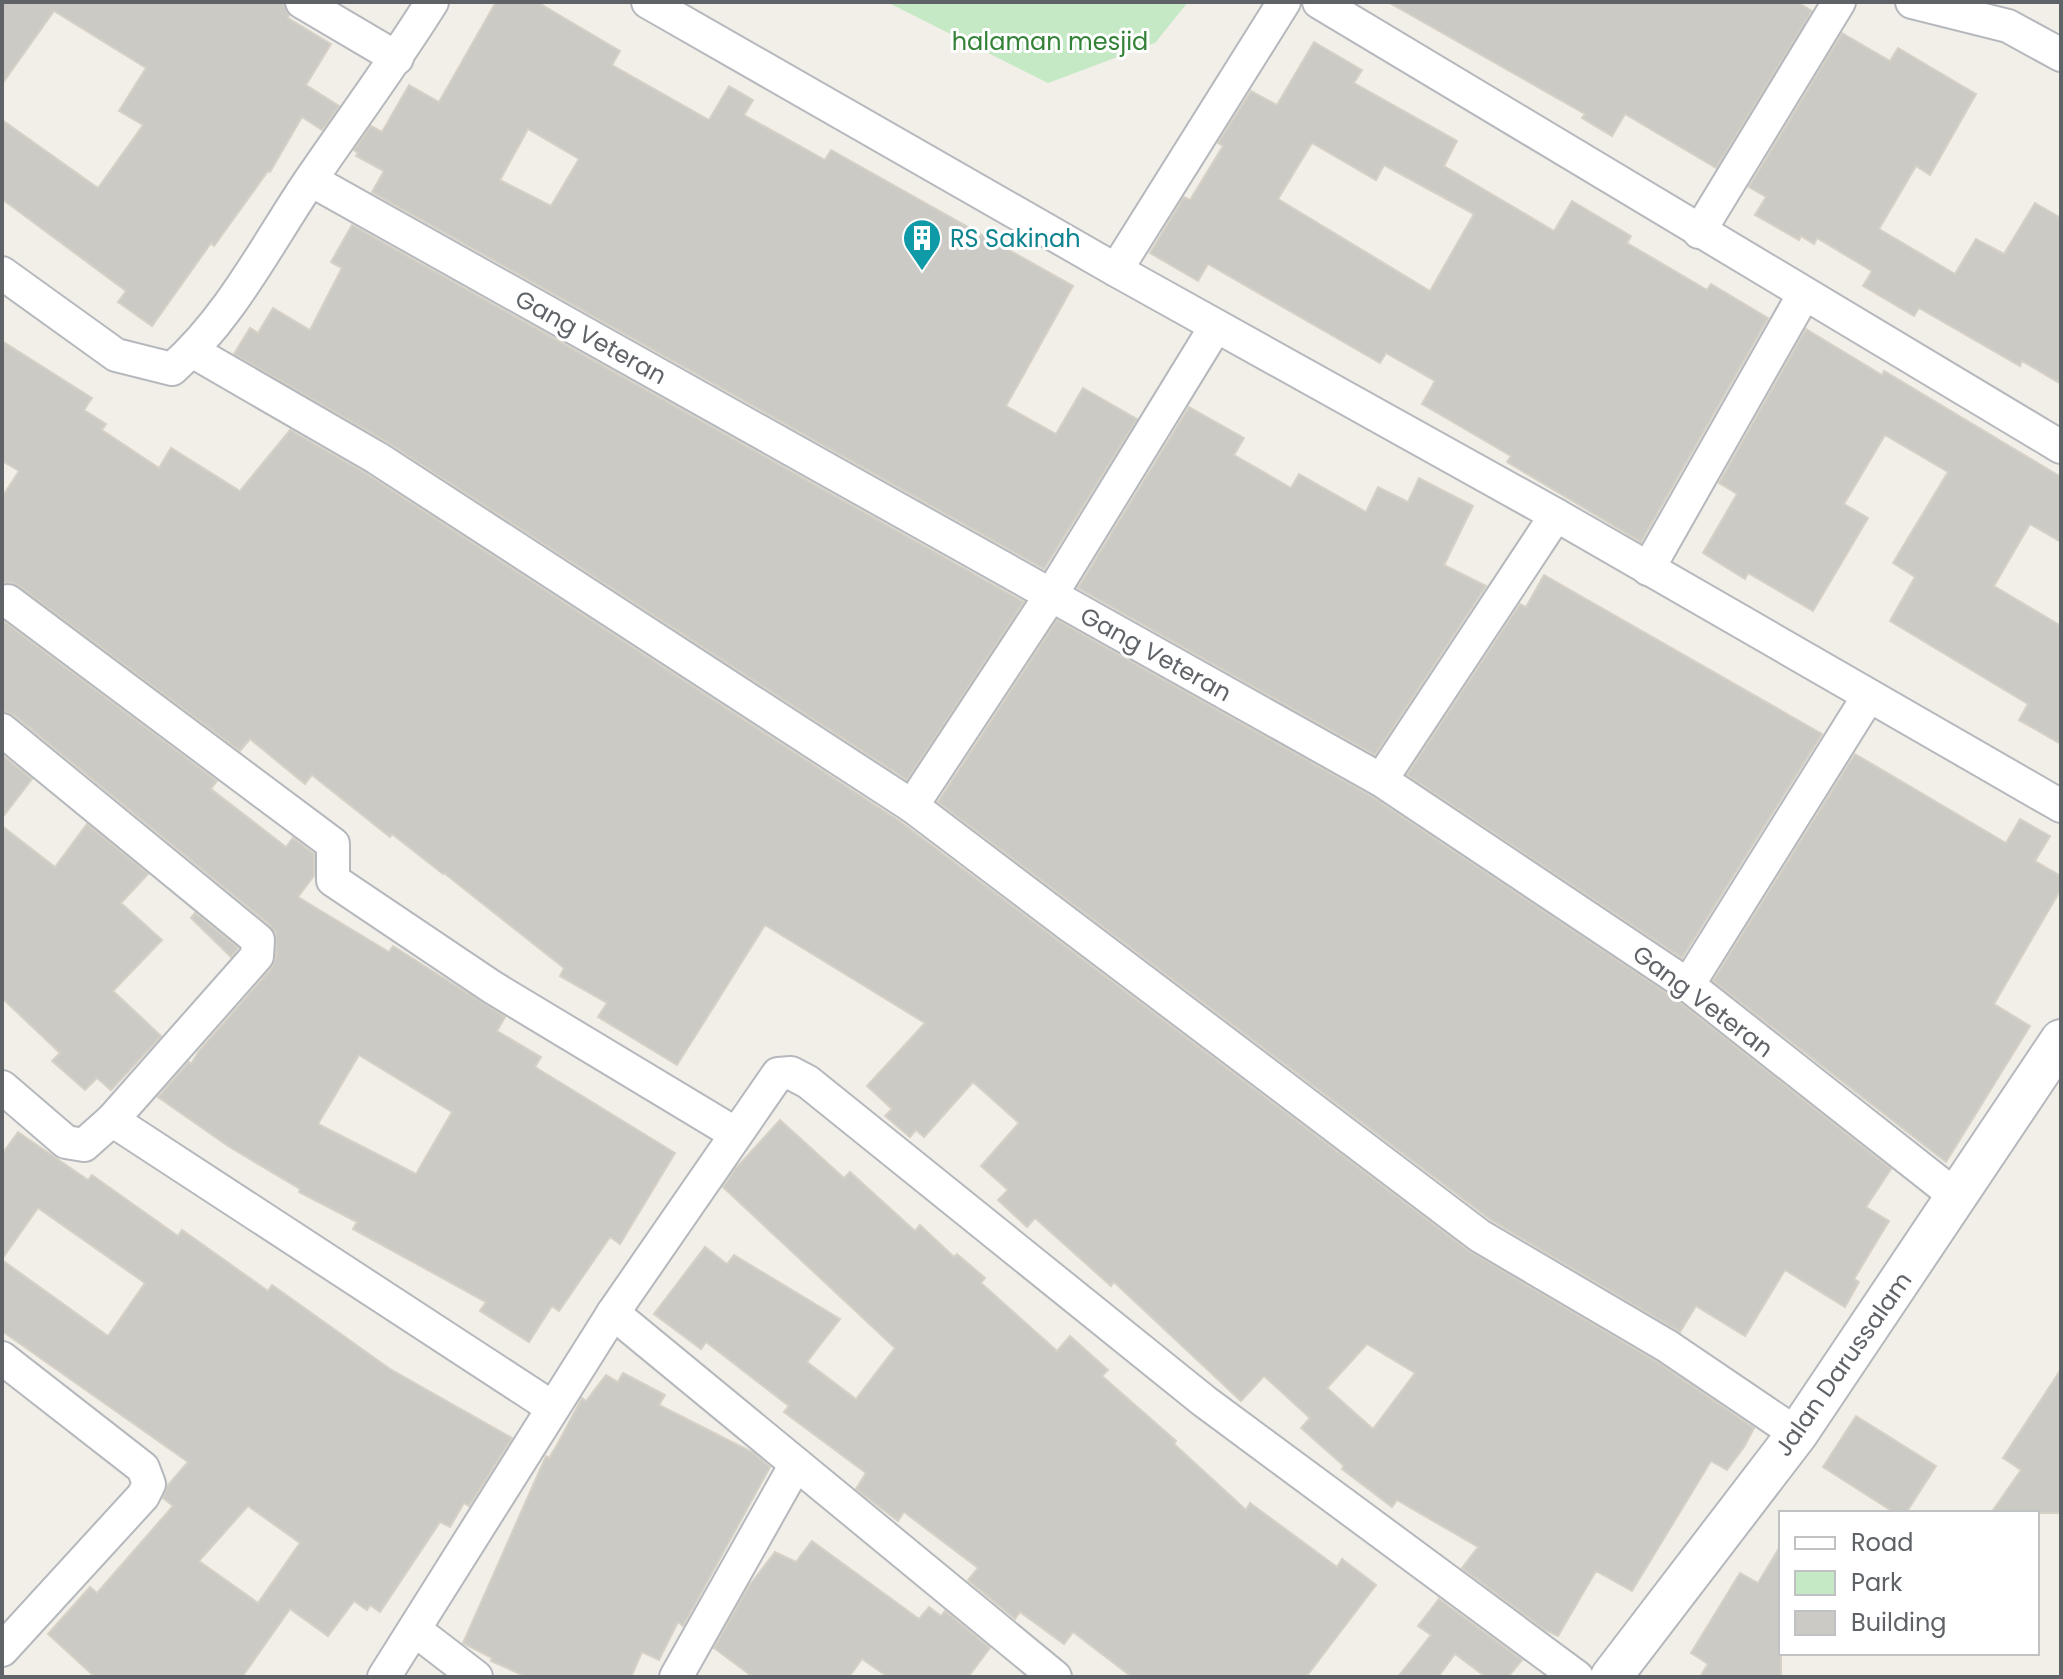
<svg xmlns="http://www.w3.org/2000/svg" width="2063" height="1679" viewBox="0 0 2063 1679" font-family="Poppins,sans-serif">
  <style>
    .green { fill: #c5e8c5 }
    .building { fill: #cccac5; stroke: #d6d1c6; stroke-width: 2; fill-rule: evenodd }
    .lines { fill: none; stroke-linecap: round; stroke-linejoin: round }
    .minor-casing { stroke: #b5b8bc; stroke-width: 36 }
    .tertiary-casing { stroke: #b5b8bc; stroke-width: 44 }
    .minor { stroke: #fff; stroke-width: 32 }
    .tertiary { stroke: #fff; stroke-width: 40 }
    .labels { text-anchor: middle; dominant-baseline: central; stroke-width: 6; stroke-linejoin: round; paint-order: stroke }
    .park-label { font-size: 24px; fill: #348238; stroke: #fff }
    .culture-label { font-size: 24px; fill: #0d838f; stroke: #fff; text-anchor: start }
    .street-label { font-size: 24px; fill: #5f6368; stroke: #fff }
  </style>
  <rect width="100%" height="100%" fill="#f1efe8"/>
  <path class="green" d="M887 2H1188L1155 43 1048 83Z"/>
  <g class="building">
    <path d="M2 2H283L289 15 288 18 331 44 306 85 339 106 322 130 302 117 270 172 268 171 214 246 211 243 152 326 118 302 126 291 2 199V120L98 188 143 125 119 111 146 68 54 11 2 84Z"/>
    <path d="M496 2H537L620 51 612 65 709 120 729 86 753 100 744 115 825 160 831 150 1073 286 1006 406 1056 434 1083 388 1137 419 1044 569 372 192 384 171 356 156 358 153 354 150 371 126 382 132 409 85 439 102ZM528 129 579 159 551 206 500 180Z"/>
    <path d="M1388 2H1797L1812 11 1716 168 1625 114 1612 136 1582 118 1585 114Z"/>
    <path d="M1842 33 1890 61 1898 48 1976 94 1930 175 1916 166 1879 229 1955 274 1976 239 2004 254 2035 203 2061 218V384L2022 361 2020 366 1919 308 1914 316 1863 286 1872 271 1817 238 1814 244 1801 236 1799 240 1755 215 1766 197 1749 187Z"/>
    <path d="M1314 42 1362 70 1354 83 1457 141 1444 166 1554 231 1572 201 1631 236 1627 243 1707 290 1711 284 1768 318 1641 542 1507 462 1511 456 1422 404 1435 381 1386 353 1380 363 1208 264 1198 281 1150 253 1184 197 1190 200 1223 146 1218 143 1251 91 1277 105ZM1312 143 1376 180 1384 165 1474 214 1430 291 1278 199Z"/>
    <path d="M352 225 1024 602 907 780 387 442 234 354 250 328 258 333 273 308 310 330 342 268 331 262Z"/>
    <path d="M1806 329 1882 375 1884 371 2061 477V542L2030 524 1994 586 2061 626V744L2019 720 2028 704 1890 621 1915 577 1893 563 1948 472 1885 435 1844 504 1868 518 1813 611 1748 573 1745 579 1703 553 1737 494 1719 483Z"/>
    <path d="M2 341 92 398 84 410 106 424 102 430 159 468 171 448 240 491 290 430 367 474 901 822 1469 1251 1657 1362 1754 1428 1744 1447 1727 1470 1711 1461 1632 1591 1596 1571 1558 1636 1545 1630 1462 1568 1478 1547 1397 1500 1392 1507 1342 1469 1344 1466 1301 1428 1310 1418 1264 1376 1241 1401 1114 1282 1111 1286 1035 1218 1027 1227 998 1200 1008 1190 981 1166 1019 1123 973 1082 924 1137 916 1130 910 1137 885 1116 892 1109 867 1086 925 1023 765 925 677 1065 598 1017 607 1003 560 976 564 968 444 873 443 874 392 834 390 837 312 775 305 784 250 739 240 751 19 586 11 582 2 583V497L19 471 2 461ZM1367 1344 1415 1373 1373 1429 1327 1388Z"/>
    <path d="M1189 407 1244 438 1234 455 1291 488 1299 474 1366 512 1378 487 1408 502 1419 478 1473 506 1444 565 1486 586 1375 755 1078 588Z"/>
    <path d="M1544 575 1822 734 1682 958 1407 775 1520 604 1526 607Z"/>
    <path d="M2 620 217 781 211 789 286 847 293 838 314 854V876L298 897 389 952 393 946 505 1017 497 1031 541 1057 535 1067 675 1153 620 1244 610 1237 559 1311 552 1306 529 1342 480 1311 486 1302 353 1229 357 1222 299 1192 300 1189 228 1146 158 1097 189 1062 191 1064 199 1051 271 969 276 957V933L270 925 14 715 2 711ZM359 1055 452 1112 416 1174 318 1124Z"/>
    <path d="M1057 620 1371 796 1677 1000 1891 1169 1866 1207 1889 1221 1854 1279 1859 1282 1845 1307 1785 1270 1745 1336 1696 1306 1680 1332 1491 1220 938 802Z"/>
    <path d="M1855 754 2006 843 2020 819 2050 836 2035 861 2061 876V889L1994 1004 2030 1026 1946 1162 1713 981Z"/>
    <path d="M2 755 32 779 2 818Z"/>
    <path d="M87 824 148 874 121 903 162 940 113 991 161 1036 111 1090 97 1078 85 1090 52 1061 60 1053 2 998V826L55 867Z"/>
    <path d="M195 913 238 948 231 957 191 918Z"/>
    <path d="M780 1120 844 1178 850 1172 915 1231 920 1225 954 1257 957 1254 985 1278 981 1283 1057 1351 1070 1336 1108 1370 1102 1376 1176 1441 1174 1444 1246 1510 1250 1503 1337 1567 1342 1559 1376 1585 1306 1677H1132L1073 1632 1064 1644 1020 1612 1015 1619 968 1580 978 1568 904 1512 898 1521 856 1489 866 1473 784 1412 789 1406 706 1342 701 1349 654 1314 705 1247 727 1264 734 1255 840 1319 807 1362 856 1399 895 1348 723 1187 736 1168Z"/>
    <path d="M18 1132 88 1180 92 1175 178 1236 182 1230 268 1291 272 1285 390 1369 512 1438 469 1506 464 1503 450 1527 440 1522 380 1612 370 1605 367 1610 354 1601 328 1636 290 1609 242 1677H95L48 1634 90 1587 97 1593 173 1506 163 1498 168 1485 188 1462 2 1331V1260L108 1336 145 1283 38 1208 2 1259V1154ZM248 1506 300 1543 258 1603 199 1561Z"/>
    <path d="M2061 1369V1513H1991L2021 1470 2003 1458Z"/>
    <path d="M623 1373 665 1395 659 1405 752 1452 770 1467 683 1626 678 1622 659 1660 642 1652 631 1677H527L491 1661 492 1658 463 1643 546 1456 549 1458 557 1445 582 1398 586 1401 606 1375 618 1382Z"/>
    <path d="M1856 1416 1936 1466 1906 1513H1895L1823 1467Z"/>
    <path d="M812 1541 919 1619 929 1607 941 1616 945 1611 990 1648 968 1677H888L862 1659 849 1677H753L714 1648 749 1586 775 1552 796 1562Z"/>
    <path d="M1781 1545V1677H1700L1708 1664 1691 1653 1740 1573 1758 1583Z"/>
    <path d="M1439 1599 1522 1660 1508 1677H1486L1455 1654 1438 1677H1398L1431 1635 1418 1626Z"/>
  </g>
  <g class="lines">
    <defs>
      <g id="minor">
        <path d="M302 2 397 58"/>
        <path d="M648 2 1116 270 1556 515 2061 806"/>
        <path d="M1319 2 2061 447"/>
        <path d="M1912 2 2008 26 2061 55"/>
        <path d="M311 180 1381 780 1688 985 1957 1197"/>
        <path d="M1699 232 1839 2"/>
        <path d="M1116 270 1284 2"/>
        <path d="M2 273 116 355 172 369C228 320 264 250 305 188 347 126 392 66 432 2"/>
        <path d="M192 351 377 458 912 806 1480 1236 1667 1346 1797 1434"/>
        <path d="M1648 569 1804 294"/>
        <path d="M8 601 333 844V880L492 987 736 1134"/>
        <path d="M2 730 258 940 257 956 112 1120"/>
        <path d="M1381 780 1556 515"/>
        <path d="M912 806 1051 595 1216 326"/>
        <path d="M1688 985 1868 697"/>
        <path d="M2 1087 66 1142 84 1145 112 1120 553 1408"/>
        <path d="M613 1313 1055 1677"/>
        <path d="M2 1358 143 1468 149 1484 143 1496 2 1650"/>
        <path d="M415 1630 476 1677"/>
        <path d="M384 1677 613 1313 778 1074 791 1073 808 1082 1204 1401 1577 1677"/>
        <path d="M676 1677 796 1464"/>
      </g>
      <path id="tertiary" d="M1611 1677 1797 1434 2061 1040"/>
    </defs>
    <use href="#minor" class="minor-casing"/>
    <use href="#tertiary" class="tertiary-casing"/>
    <use href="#minor" class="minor"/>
    <use href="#tertiary" class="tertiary"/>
  </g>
  <defs>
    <symbol id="building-pin" viewBox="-11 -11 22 30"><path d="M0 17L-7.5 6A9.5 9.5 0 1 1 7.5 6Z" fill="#0f9aa8" stroke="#fff"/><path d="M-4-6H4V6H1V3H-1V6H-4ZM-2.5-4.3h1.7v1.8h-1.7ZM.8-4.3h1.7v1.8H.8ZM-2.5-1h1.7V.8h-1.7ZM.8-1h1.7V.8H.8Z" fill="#fff"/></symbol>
  </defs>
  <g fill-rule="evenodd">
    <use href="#building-pin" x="900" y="216" width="44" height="60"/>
  </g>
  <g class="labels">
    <g class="park-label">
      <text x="1050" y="41">halaman mesjid</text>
    </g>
    <g class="culture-label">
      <text x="950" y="238">RS Sakinah</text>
    </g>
    <g class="street-label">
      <text transform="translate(591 337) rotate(29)">Gang Veteran</text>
      <text transform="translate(1156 654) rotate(29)">Gang Veteran</text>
      <text transform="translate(1703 1001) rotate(37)">Gang Veteran</text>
      <text transform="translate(1843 1364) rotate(-55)">Jalan Darussalam</text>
    </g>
  </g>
  <rect width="2063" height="1679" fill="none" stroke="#5f6368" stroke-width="8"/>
  <rect x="1779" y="1511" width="260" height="144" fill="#ffffff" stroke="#bfc1c3" stroke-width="2"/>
  <rect x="1795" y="1537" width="40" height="12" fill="#ffffff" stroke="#bfc1c3" stroke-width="2"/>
  <text x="1851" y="1551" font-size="24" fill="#5f6368">Road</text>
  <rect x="1795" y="1571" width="40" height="24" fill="#c5e8c5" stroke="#bfc1c3" stroke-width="2"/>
  <text x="1851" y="1591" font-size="24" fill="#5f6368">Park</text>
  <rect x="1795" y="1611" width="40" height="24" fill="#cccac5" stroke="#bfc1c3" stroke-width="2"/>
  <text x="1851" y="1631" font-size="24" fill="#5f6368">Building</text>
</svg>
